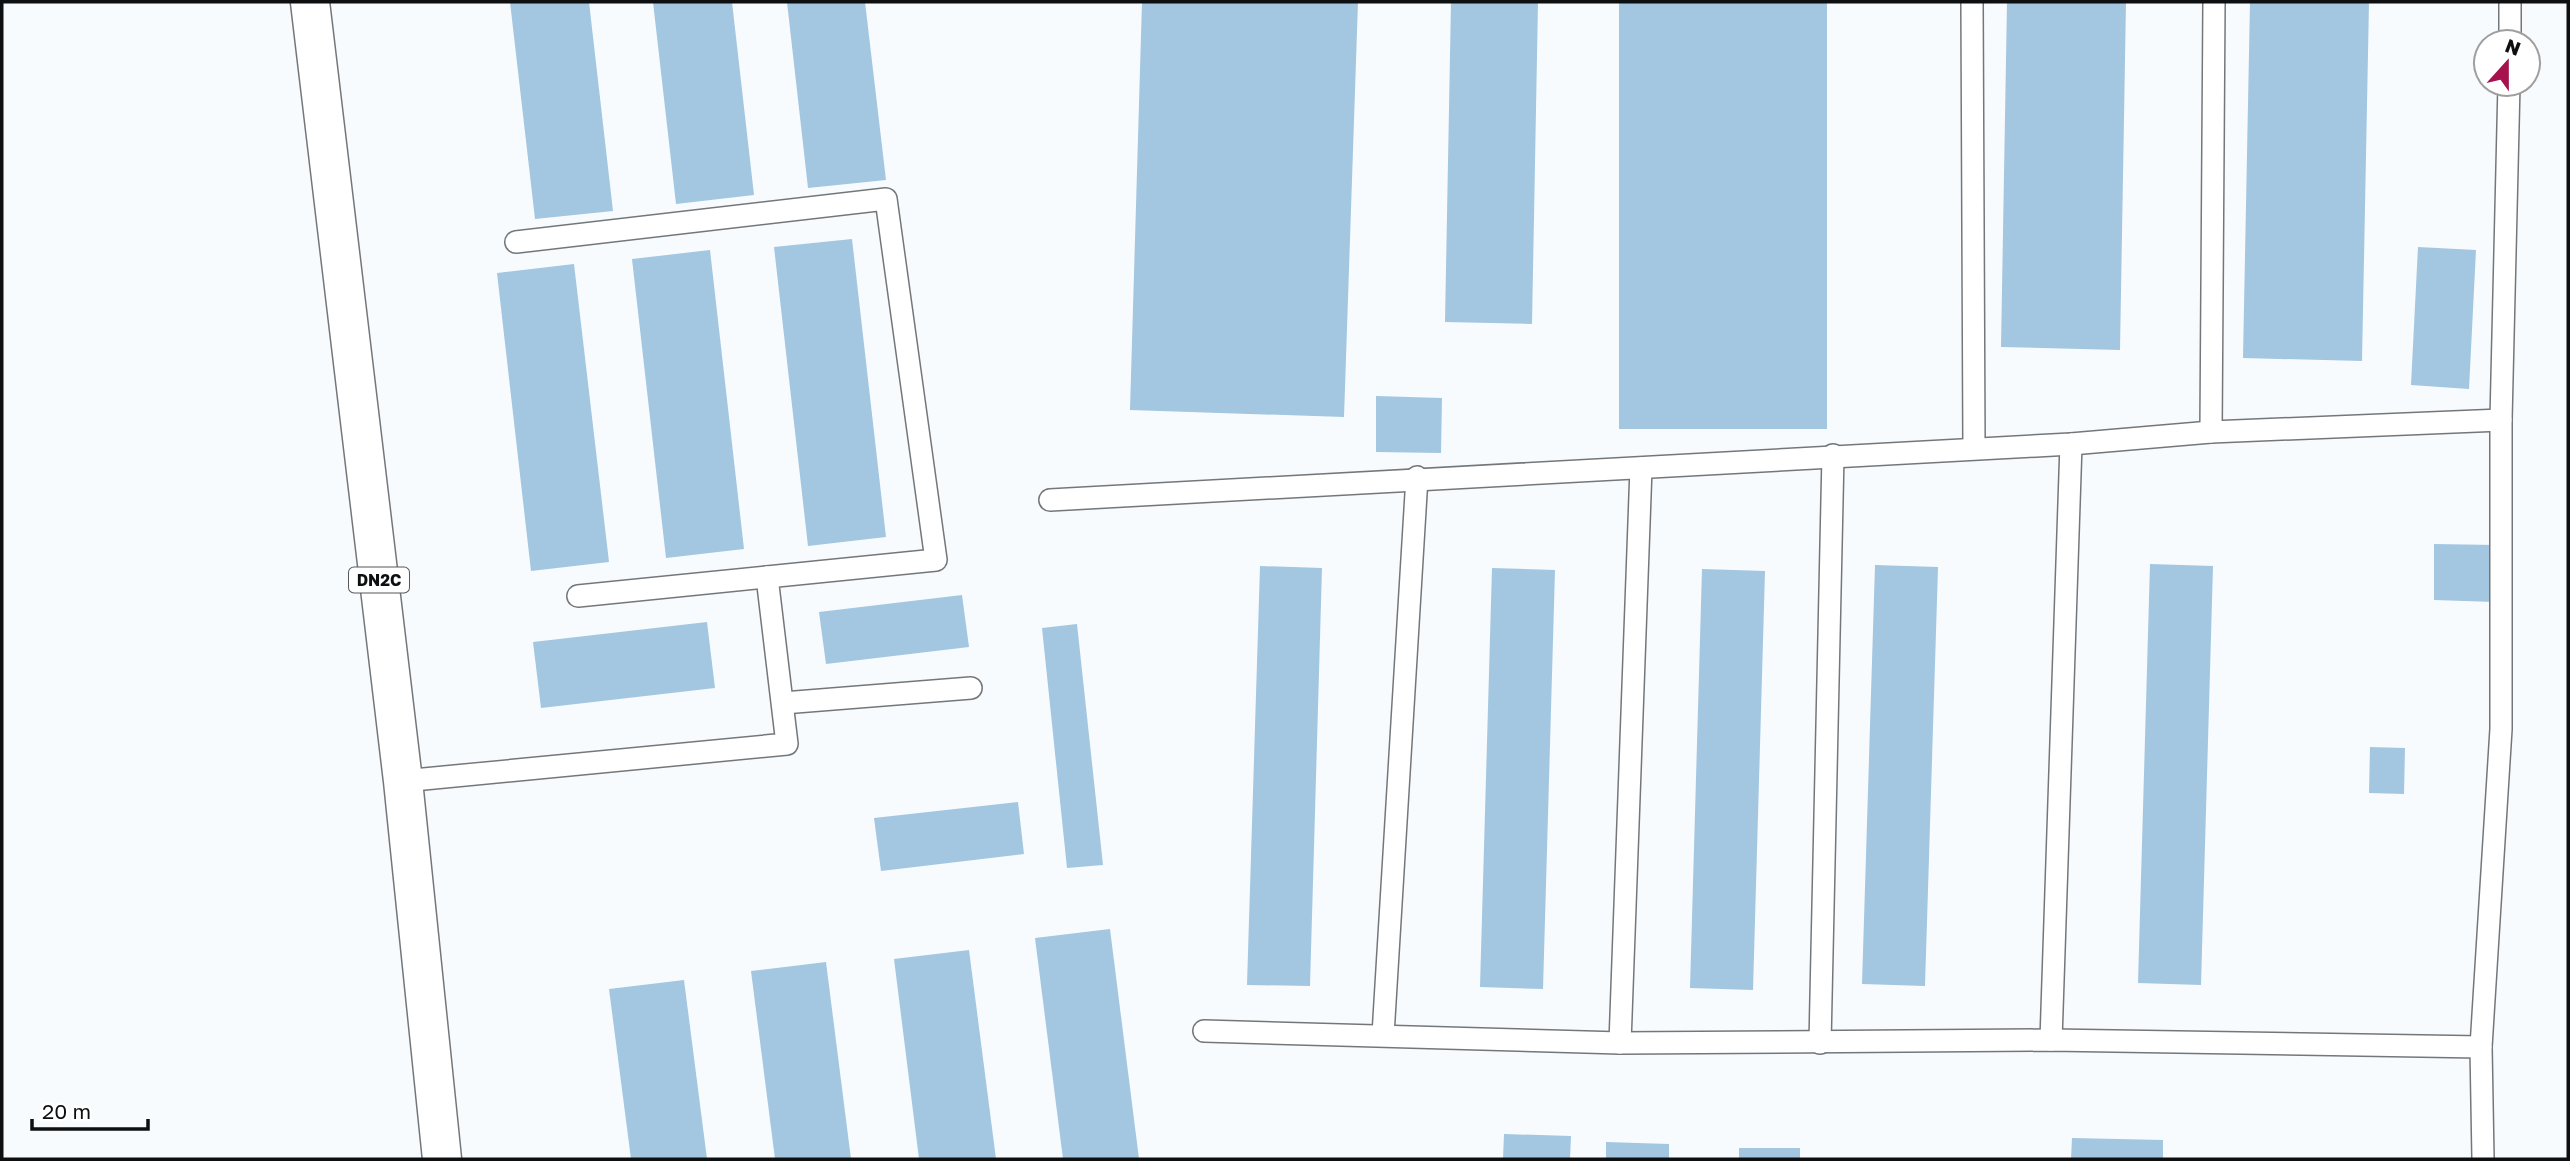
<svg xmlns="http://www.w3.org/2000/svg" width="2570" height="1161" viewBox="0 0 2570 1161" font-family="'Golos Text',sans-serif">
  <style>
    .building { fill: #a3c6e1 }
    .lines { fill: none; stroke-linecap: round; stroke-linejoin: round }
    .service-casing { stroke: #74777a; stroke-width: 24 }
    .primary-casing { stroke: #74777a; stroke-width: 41 }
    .service { stroke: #fff; stroke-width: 21 }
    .primary { stroke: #fff; stroke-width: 38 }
    .labels { text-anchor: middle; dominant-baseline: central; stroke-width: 5; stroke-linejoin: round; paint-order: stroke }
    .shield { fill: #fff; stroke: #565758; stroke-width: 2 }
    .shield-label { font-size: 16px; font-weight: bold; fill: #0e0f10 }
  </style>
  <rect width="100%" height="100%" fill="#f7fbfe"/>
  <g class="building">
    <path d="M510 2H589L613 211 535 219Z"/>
    <path d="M653 2H732L754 195 676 204Z"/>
    <path d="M787 2H865L886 180 808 188Z"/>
    <path d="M1142 2H1358L1344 417 1130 410Z"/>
    <path d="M1451 2H1538L1532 324 1445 322Z"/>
    <rect x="1619" y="2" width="208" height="427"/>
    <path d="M2007 2H2126L2120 350 2001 347Z"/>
    <path d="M2250 2H2369L2362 361 2243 358Z"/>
    <path d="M852 239 886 537 808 546 774 247Z"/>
    <path d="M2418 247 2476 250 2469 389 2411 385Z"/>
    <path d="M710 250 744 549 666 558 632 259Z"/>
    <path d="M574 264 609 562 531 571 497 273Z"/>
    <path d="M1376 396 1442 398 1441 453 1376 452Z"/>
    <path d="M2434 544 2496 545 2495 602 2434 600Z"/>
    <path d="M2150 564 2213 566 2201 985 2138 983Z"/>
    <path d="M1875 565 1938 567 1925 986 1862 984Z"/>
    <path d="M1260 566 1322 568 1310 986 1247 985Z"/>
    <path d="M1492 568 1555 570 1543 989 1480 987Z"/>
    <path d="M1702 569 1765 571 1753 990 1690 988Z"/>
    <path d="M962 595 969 647 826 664 819 612Z"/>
    <path d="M707 622 715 688 541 708 533 642Z"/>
    <path d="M1077 624 1103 865 1067 868 1042 628Z"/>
    <path d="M2370 747 2405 748 2404 794 2369 793Z"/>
    <path d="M1018 802 1024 854 881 871 874 818Z"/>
    <path d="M1110 929 1139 1159H1063L1035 938Z"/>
    <path d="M969 950 996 1159H919L894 959Z"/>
    <path d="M826 962 851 1159H775L751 971Z"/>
    <path d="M684 980 707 1159H631L609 989Z"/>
    <path d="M1504 1134 1571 1136 1570 1159H1503Z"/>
    <path d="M2072 1138 2163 1140V1159H2071Z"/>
    <path d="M1606 1142 1669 1144V1159H1606Z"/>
    <rect x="1739" y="1148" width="61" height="11"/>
  </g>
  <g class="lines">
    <defs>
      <g id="service">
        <path d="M1972 2 1974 448"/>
        <path d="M2510 42V2"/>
        <path d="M2211 432 2214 2"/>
        <path d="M1050 500 2071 444 2211 432 2501 420"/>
        <path d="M578 596 767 577"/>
        <path d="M783 703 971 688"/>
        <path d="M403 781 787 744 767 577 936 560 886 199 516 242"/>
        <path d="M1204 1031 1620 1043 2051 1040 2481 1047"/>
        <path d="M1383 1035 1417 477"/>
        <path d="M2051 1040 2071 444"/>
        <path d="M1620 1043 1641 468"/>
        <path d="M1820 1043 1833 455"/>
        <path d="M2483 1159 2481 1047 2501 729V420L2509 84"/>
      </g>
      <path id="primary" d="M310 2 403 781 442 1159"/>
    </defs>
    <use href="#service" class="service-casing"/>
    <use href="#primary" class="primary-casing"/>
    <use href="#service" class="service"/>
    <use href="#primary" class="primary"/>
  </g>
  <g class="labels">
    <rect class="shield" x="349" y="567.5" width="60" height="25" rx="5"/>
    <g class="shield-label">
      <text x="379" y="580">DN2C</text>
    </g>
  </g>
  <rect width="2570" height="1161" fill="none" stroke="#0e0f10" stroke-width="7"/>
  <g transform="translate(2507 63) rotate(21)"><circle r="33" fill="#ffffff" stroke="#9f9f9f" stroke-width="2"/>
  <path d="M0-5L12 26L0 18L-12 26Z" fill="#a5124e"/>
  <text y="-10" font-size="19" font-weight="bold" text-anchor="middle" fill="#0e0f10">N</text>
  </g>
  <path d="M32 1119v10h116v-10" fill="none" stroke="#0e0f10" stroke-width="3.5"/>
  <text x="42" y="1119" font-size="21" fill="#0e0f10" stroke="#ffffff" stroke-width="5" paint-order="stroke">20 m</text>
</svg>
